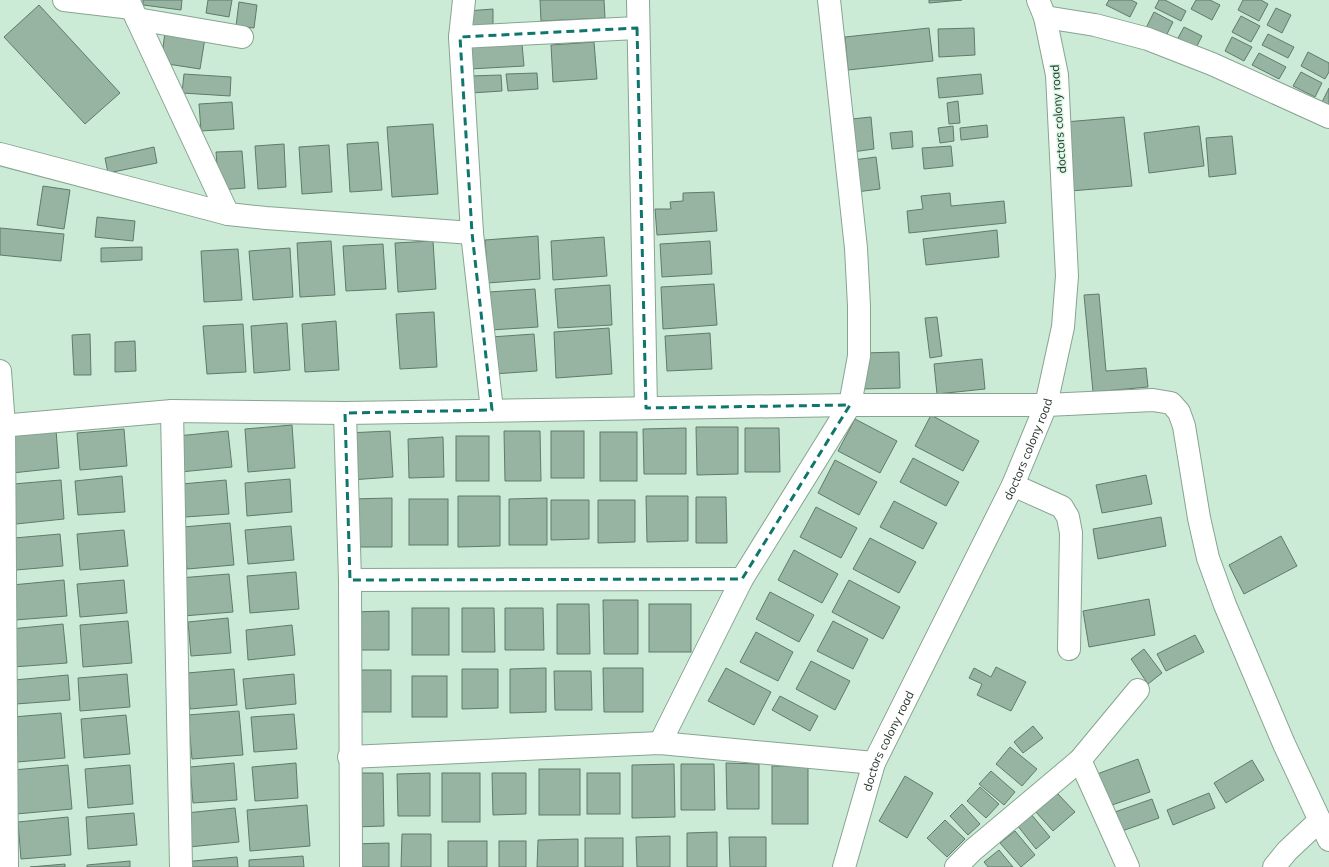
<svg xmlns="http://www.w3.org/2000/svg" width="1329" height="867" viewBox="0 0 1329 867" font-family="Mulish,sans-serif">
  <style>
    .building { fill: #96b4a1; stroke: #5f7b6a }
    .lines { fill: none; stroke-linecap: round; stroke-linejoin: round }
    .minor-casing { stroke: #87a491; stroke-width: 24 }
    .minor { stroke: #fff; stroke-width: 22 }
    .marked { fill: none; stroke: #0f766e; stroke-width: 3; stroke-dasharray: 8 5; stroke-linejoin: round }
    .labels { text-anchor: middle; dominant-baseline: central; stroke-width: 3; stroke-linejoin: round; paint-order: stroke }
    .street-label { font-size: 12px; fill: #27332b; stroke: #d9f8e4 }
  </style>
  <rect width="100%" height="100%" fill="#ccebd7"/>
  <g class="building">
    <path d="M143 0H182L181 10 143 5Z"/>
    <path d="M208 0H232L229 17 206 13Z"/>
    <path d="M540 0H604L605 18 541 21Z"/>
    <path d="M929 0H962L929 3Z"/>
    <path d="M1109 0H1131L1137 3 1130 17 1106 5Z"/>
    <path d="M1159 0H1165L1186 11 1181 21 1155 8Z"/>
    <path d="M1196 0H1210L1220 5 1212 20 1191 9Z"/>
    <path d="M1243 0H1261L1268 4 1259 21 1238 10Z"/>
    <path d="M239 2 257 5 254 28 236 26Z"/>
    <path d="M39 5 120 93 85 124 4 37Z"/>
    <path d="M1276 8 1291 15 1282 33 1267 25Z"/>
    <path d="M493 9V24L468 26 467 11Z"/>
    <path d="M1154 12 1173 22 1164 40 1145 30Z"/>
    <path d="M1241 16 1260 26 1251 42 1232 32Z"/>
    <path d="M1184 27 1202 36 1195 50 1177 40Z"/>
    <path d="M929 28 933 61 848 70 845 37Z"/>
    <path d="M974 28 975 55 939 57 938 29Z"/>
    <path d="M165 32 205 38 200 69 161 63Z"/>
    <path d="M1268 34 1294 47 1288 58 1262 45Z"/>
    <path d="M1232 37 1252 47 1244 61 1225 51Z"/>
    <path d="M594 42 597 79 553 82 551 45Z"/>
    <path d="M522 44 524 66 470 69 469 47Z"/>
    <path d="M1308 52 1329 63V72L1325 79 1301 66Z"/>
    <path d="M1259 53 1286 67 1279 79 1252 65Z"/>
    <path d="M1301 72 1322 83 1315 97 1293 86Z"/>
    <path d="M537 73 538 89 508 91 506 74Z"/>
    <path d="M184 74 231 77 230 96 182 93Z"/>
    <path d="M981 74 983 94 939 98 937 78Z"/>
    <path d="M501 75 502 91 471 93 470 76Z"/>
    <path d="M1329 88V105L1322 102Z"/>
    <path d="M958 101 960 123 949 124 947 103Z"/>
    <path d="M232 102 234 129 201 131 199 104Z"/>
    <path d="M871 117 874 149 845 153 842 120Z"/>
    <path d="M1124 117 1132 186 1070 191 1065 122Z"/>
    <path d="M433 124 438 194 392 197 387 127Z"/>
    <path d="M987 125 988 137 961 140 960 128Z"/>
    <path d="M953 126 954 141 940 143 938 128Z"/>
    <path d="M1199 126 1204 166 1149 173 1144 133Z"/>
    <path d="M912 131 913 147 892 149 890 133Z"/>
    <path d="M1232 136 1236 174 1209 177 1206 138Z"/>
    <path d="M378 142 382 190 350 192 347 144Z"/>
    <path d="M284 144 286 187 258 189 255 146Z"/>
    <path d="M329 145 332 192 302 194 299 147Z"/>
    <path d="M951 146 953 166 924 169 922 148Z"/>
    <path d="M154 147 157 163 108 173 105 158Z"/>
    <path d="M242 151 245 188 219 190 216 152Z"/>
    <path d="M876 157 880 189 856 192 853 160Z"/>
    <path d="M43 186 70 190 64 229 37 225Z"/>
    <path d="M714 192 717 231 657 235 655 209H671L670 202 683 201V193Z"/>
    <path d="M950 193 951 206 1004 201 1006 223 909 233 907 211 923 209 921 196Z"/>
    <path d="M97 217 135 221 133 241 95 237Z"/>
    <path d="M0 228 64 234 61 261 0 255Z"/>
    <path d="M997 230 999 257 926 265 923 239Z"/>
    <path d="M538 236 540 279 488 283 485 240Z"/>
    <path d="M604 237 607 276 553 280 551 241Z"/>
    <path d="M331 241 335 295 300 297 297 243Z"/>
    <path d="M433 241 436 289 398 292 395 243Z"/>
    <path d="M710 241 712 274 662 277 660 244Z"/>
    <path d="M383 244 386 289 346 291 343 246Z"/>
    <path d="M142 247V260L101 262V248Z"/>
    <path d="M290 248 293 297 253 300 249 251Z"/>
    <path d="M238 249 242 300 204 302 201 251Z"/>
    <path d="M714 284 717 325 663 329 661 287Z"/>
    <path d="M610 285 612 325 558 328 555 289Z"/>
    <path d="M535 289 538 327 491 330 489 292Z"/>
    <path d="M1099 294 1106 371 1146 368 1148 387 1093 392 1084 295Z"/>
    <path d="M434 312 437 367 400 369 396 314Z"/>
    <path d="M937 317 942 356 930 358 925 318Z"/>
    <path d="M336 321 339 370 305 372 302 324Z"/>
    <path d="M287 323 290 370 254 373 251 326Z"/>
    <path d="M243 324 246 372 207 374 203 326Z"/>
    <path d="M609 328 612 374 556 378 554 332Z"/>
    <path d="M710 333 712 369 667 371 665 336Z"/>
    <path d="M90 334 91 375H74L72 335Z"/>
    <path d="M534 334 537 371 493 374 491 337Z"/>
    <path d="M135 341 136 371 115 372V342Z"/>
    <path d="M899 352 900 388 863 389V353Z"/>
    <path d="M982 359 985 389 937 394 934 364Z"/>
    <path d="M931 415 979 441 963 471 915 446Z"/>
    <path d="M855 419 897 441 880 473 838 451Z"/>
    <path d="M292 425 295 468 248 472 245 429Z"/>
    <path d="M696 427H738V474L697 475Z"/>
    <path d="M686 428V474H644L643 429Z"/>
    <path d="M745 428H779L780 472H745Z"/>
    <path d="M124 429 127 466 80 470 77 433Z"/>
    <path d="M56 430 59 468 12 473 9 434Z"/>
    <path d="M228 431 232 467 180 472 177 436Z"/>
    <path d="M390 431 393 477 350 480 347 433Z"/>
    <path d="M504 431H540L541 481H505Z"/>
    <rect x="551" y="431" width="33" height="47"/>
    <rect x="600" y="432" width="37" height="49"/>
    <rect x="456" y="436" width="33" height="45"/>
    <path d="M443 437 444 477 409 478 408 439Z"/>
    <path d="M913 458 959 482 946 506 900 482Z"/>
    <path d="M835 460 877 482 859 515 818 493Z"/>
    <path d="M1146 475 1152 504 1102 513 1096 485Z"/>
    <path d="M122 476 125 512 78 515 75 481Z"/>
    <path d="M290 479 292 512 247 516 245 483Z"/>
    <path d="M61 480 64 519 16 524 13 484Z"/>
    <path d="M226 480 229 514 185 517 182 484Z"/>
    <path d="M458 496H500V546L458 547Z"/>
    <path d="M646 496H688V541L647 542Z"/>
    <path d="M696 497H726L727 543H696Z"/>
    <path d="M392 498V547H350V499Z"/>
    <path d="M547 498V545H509V499Z"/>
    <rect x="409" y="499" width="39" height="46"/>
    <path d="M551 500H589V539L551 540Z"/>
    <path d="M598 500H635V542L598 543Z"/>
    <path d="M894 501 937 523 923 549 880 527Z"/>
    <path d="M816 507 857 528 841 558 800 537Z"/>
    <path d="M1161 517 1166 546 1098 559 1093 529Z"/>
    <path d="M230 523 234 565 187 569 183 527Z"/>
    <path d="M291 526 294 560 248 564 245 530Z"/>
    <path d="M124 530 128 566 80 570 77 534Z"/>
    <path d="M60 534 63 566 16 570 14 538Z"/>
    <path d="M1281 536 1297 566 1244 594 1229 565Z"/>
    <path d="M870 538 916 562 899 593 853 569Z"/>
    <path d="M794 550 838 574 822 603 778 580Z"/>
    <path d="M296 572 299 609 250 613 247 576Z"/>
    <path d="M229 574 233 612 183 616 179 578Z"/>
    <path d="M64 580 67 616 15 620 12 585Z"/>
    <path d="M124 580 127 613 80 617 77 584Z"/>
    <path d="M849 580 900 607 883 639 832 612Z"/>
    <path d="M770 592 814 615 799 642 756 619Z"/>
    <path d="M1149 599 1155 635 1089 647 1083 611Z"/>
    <path d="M603 600H638V654H604Z"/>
    <path d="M557 604H589L590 654H557Z"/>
    <rect x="649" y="604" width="42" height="48"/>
    <rect x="412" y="608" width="37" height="47"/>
    <path d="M462 608H494L495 652H462Z"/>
    <path d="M505 608H543L544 650H505Z"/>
    <path d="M389 611V650H351V612Z"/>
    <path d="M228 618 231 653 191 656 188 622Z"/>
    <path d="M128 621 132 663 83 667 80 625Z"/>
    <path d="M833 621 868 639 853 669 817 651Z"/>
    <path d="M63 624 67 663 13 667 10 629Z"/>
    <path d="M292 625 295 655 248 660 246 630Z"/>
    <path d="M756 632 793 652 778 681 740 662Z"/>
    <path d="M1195 635 1204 652 1166 671 1157 654Z"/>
    <path d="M1144 649 1162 673 1148 684 1131 659Z"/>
    <path d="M811 661 850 681 835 710 796 689Z"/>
    <path d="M996 667 1026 682 1011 711 977 695 982 684 969 678 974 668 991 677Z"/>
    <path d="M546 668V712L510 713V669Z"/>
    <path d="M603 668H643V712H604Z"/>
    <path d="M726 668 771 692 754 725 708 701Z"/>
    <path d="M234 669 237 705 190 709 187 673Z"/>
    <path d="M462 669H498V708L462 709Z"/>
    <rect x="357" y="670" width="34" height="42"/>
    <path d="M554 671H591L592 710H555Z"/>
    <path d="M127 674 130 707 80 711 78 678Z"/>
    <path d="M294 674 296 704 246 709 243 679Z"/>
    <path d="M68 675 70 700 16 704 14 680Z"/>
    <rect x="412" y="676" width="35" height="41"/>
    <path d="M780 696 818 716 810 731 772 710Z"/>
    <path d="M239 711 243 755 192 759 188 715Z"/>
    <path d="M61 713 65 758 17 762 13 717Z"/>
    <path d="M294 714 297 749 254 752 251 717Z"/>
    <path d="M126 715 130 754 84 758 81 719Z"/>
    <path d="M1033 726 1043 738 1023 753 1014 742Z"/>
    <path d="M1010 747 1037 769 1022 786 996 764Z"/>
    <path d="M1138 759 1150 792 1109 806 1097 774Z"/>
    <path d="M1252 760 1264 780 1226 803 1214 783Z"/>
    <path d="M234 763 237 800 193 803 190 767Z"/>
    <path d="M296 763 298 798 255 801 252 767Z"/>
    <path d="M726 763 759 764V809H727Z"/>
    <path d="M674 764 675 817 632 818V765Z"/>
    <path d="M681 764H714L715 810H681Z"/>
    <path d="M68 765 72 809 16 814 13 770Z"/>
    <path d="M130 765 133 804 88 808 85 769Z"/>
    <rect x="772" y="766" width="36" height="58"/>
    <rect x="539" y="769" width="41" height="46"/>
    <path d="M991 771 1015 792 1004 805 979 784Z"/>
    <path d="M354 773H383L384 826 354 827Z"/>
    <path d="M430 773V816H398L397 774Z"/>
    <rect x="442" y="773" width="38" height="49"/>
    <path d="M492 773H526V814L493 815Z"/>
    <rect x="587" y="773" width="33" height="41"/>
    <path d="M905 776 933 793 907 838 879 821Z"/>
    <path d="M980 787 999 804 986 818 967 801Z"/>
    <path d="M1057 793 1075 812 1053 831 1035 811Z"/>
    <path d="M1209 793 1215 808 1173 825 1167 810Z"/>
    <path d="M1152 799 1159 818 1122 831 1115 812Z"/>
    <path d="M962 804 980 824 968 835 950 816Z"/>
    <path d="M307 805 310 846 250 851 247 810Z"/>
    <path d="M235 808 239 842 189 847 186 813Z"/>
    <path d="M134 813 137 845 88 849 86 817Z"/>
    <path d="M1031 814 1050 837 1036 849 1017 825Z"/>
    <path d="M68 817 71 855 21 859 18 822Z"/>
    <path d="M945 820 965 839 947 857 927 838Z"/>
    <path d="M1015 831 1035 855 1021 867 1000 843Z"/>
    <path d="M717 832V867H687V833Z"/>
    <path d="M402 834H431V867H401Z"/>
    <path d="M670 836V867H637L636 837Z"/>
    <path d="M729 837H766V867H730Z"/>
    <rect x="585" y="838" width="38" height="29"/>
    <path d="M578 839V867H537L538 840Z"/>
    <rect x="448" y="841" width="39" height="26"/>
    <rect x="499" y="841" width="27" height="26"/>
    <path d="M389 843V867H352V844Z"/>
    <path d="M999 850 1013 867H988L984 862Z"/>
    <path d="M303 856 304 867H249V860Z"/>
    <path d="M237 857 238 867H183V862Z"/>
    <path d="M130 861V867H87V865Z"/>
    <path d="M65 864V867H30Z"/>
  </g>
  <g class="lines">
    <defs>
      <g id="minor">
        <path d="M64 0 132 8"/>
        <path d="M128 0 228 214"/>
        <path d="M464 0 460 37 472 233 492 410"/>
        <path d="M638 0 646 408"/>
        <path d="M1045 17 1095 25 1148 39 1212 64 1329 117"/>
        <path d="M137 19 242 37"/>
        <path d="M460 37 637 28"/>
        <path d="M0 154 228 214 266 218 472 233"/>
        <path d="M0 371 4 426 7 867"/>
        <path d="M172 411 181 867"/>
        <path d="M345 413 350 580 351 867"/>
        <path d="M0 426 172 411 345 413 850 405H1046L1153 400 1171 403 1179 412 1184 426 1199 518 1208 558 1225 605 1284 744 1329 840"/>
        <path d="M1013 485 1062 507 1068 517 1071 533 1069 649"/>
        <path d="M350 580 742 579"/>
        <path d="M660 743 742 579 850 405 859 356V306L856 248 829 0"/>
        <path d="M349 757 660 743 874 763"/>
        <path d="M1080 760 1128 867"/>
        <path id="s1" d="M844 867 874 763 1013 485 1046 405 1063 327 1067 276 1057 75 1045 17 1038 0"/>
        <path d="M956 867 973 850 1080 760 1138 690"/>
        <path d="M1274 867 1287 851 1319 821"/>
      </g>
    </defs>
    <use href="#minor" class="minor-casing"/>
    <use href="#minor" class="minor"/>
  </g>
  <path class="marked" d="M637 28 646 408 850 405 742 579 350 580 345 413 492 410 472 233 460 37Z"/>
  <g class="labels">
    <g class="street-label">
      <text transform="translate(1058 119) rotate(-94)">doctors colony road</text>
      <text stroke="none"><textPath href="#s1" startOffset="458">doctors colony road</textPath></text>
      <text stroke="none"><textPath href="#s1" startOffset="134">doctors colony road</textPath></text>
    </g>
  </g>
</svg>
